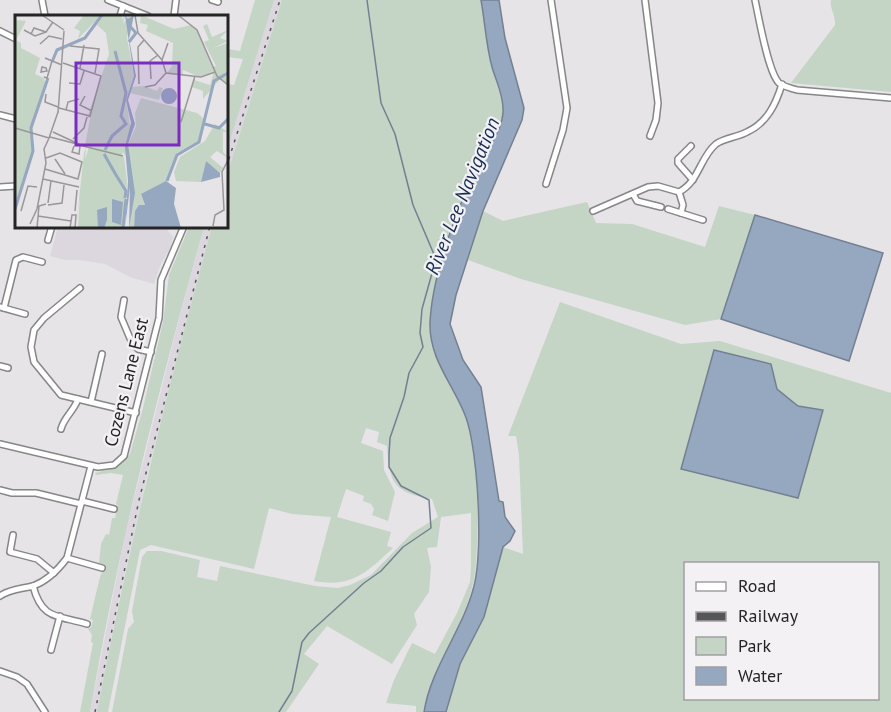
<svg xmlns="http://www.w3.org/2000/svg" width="891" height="712" viewBox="0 0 891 712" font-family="'PT Sans',sans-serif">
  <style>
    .built { fill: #dcd6df }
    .green { fill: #c4d4c5; fill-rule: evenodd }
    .water { fill: #96a7c0; stroke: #748092; stroke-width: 1.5 }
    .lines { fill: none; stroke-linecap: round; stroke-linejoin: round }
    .stream { stroke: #748092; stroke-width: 1.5 }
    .minor-casing { stroke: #868587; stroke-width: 8 }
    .minor { stroke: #fff; stroke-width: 5 }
    .rail { stroke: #565557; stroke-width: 1.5; stroke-dasharray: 3 6; stroke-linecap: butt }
    .labels { text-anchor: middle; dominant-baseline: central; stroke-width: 4.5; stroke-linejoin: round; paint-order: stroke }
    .street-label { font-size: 18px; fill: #252425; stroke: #f3f1f4 }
    .water-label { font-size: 20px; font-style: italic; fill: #152c50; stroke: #f3f1f4 }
    .inset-river { fill: none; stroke: #96a7c0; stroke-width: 3 }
    .inset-road { fill: none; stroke: #999799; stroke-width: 1.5 }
    .view { fill: #7b2cbf; fill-opacity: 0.15; stroke: #7b2cbf; stroke-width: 3 }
    .inset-edge { fill: none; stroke: #252425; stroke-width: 3 }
  </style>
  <rect width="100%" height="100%" fill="#e6e4e7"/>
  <g class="built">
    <path d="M274 0H282L227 175V150Z"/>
    <path d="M58 227H165L173 237 170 248 160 266 154 284 130 277 105 264 80 260H66L50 256Z"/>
    <path d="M204 227H212L150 463 118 603 97 712H90L125 535 177 327Z"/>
  </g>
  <g class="green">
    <path d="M255 0H274L227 150V84L234 85 243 59 227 57V49L240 51Z"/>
    <path d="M282 0H481L491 65 504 109 501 122C478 171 454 220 440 273 435 288 430 306 431 322 431 332 444 373 449 382 455 394 463 406 467 419 479 465 479 516 476 563 473 617 433 660 424 712H416V706L386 703 394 680 412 643 435 654 457 613 470 582 471 567V513L441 517 437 547 427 548 431 567 429 592 414 614 417 625 392 664 327 626 304 654 319 664 286 712H112L128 629 134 622 132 611 142 557 147 551H161L200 560 197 577 217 581 220 566 315 586 338 588 350 585 371 575 412 533 438 517 432 499C395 493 389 484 387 446L377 442 379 432 366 428 361 443 383 451 384 470 395 492 388 521 372 515 374 509 371 504 363 501 364 496 346 489 337 517 391 532 387 546 393 548C367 572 352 588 314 581L331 517 292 514 269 508 254 569 151 545 140 550 108 712H97C128 548 168 387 212 227L226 226 227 175Z"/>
    <path d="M831 0H891V92L791 83 835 25C836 16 829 7 831 0Z"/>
    <path d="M587 202 596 223 632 224 705 247 719 206 755 215 721 319 685 325 521 279 468 260 483 211 503 221Z"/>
    <path d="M189 227H204C159 387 118 548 90 712H80L93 643 91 642 92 635 87 627 91 628 93 620 90 619 100 577 105 565 99 563 101 544 106 534 109 535 112 518H115L118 505 116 504 123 475 111 473 96 475 95 473 118 467 130 454 143 408 163 322 169 275Z"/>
    <path d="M560 302 681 344 720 341 891 393V712H447L460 664 484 617 503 547 523 554 519 455 516 436H508ZM686 564H878V698H686Z"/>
  </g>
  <g class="water">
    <path d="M481 0H499L505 38 524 108 522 120 483 211 456 295 450 324 463 360 481 387 499 501 503 502 505 517 515 531 510 541 503 547 484 617 460 664 446 712H424C431 667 463 630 474 586 481 557 479 503 476 473 474 455 472 432 465 415 453 384 429 359 430 323 432 276 456 210 477 168 485 150 503 131 503 111 504 97 496 81 492 67 486 45 485 22 481 0Z"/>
    <path d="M755 215 883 253 849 361 721 319Z"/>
    <path d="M714 350 771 364 777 389 798 406 823 410 798 498 681 469Z"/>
  </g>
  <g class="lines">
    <path class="stream" d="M279 712 292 691 302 642 309 633 364 583 381 571 403 547 431 528 429 500 401 486 389 467V455L390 438 404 397 409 373 423 347 420 333 422 309 436 259 413 205 395 134 381 103 367 0"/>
    <defs>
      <g id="minor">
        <path d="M42 0 45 16"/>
        <path d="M108 0 148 16"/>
        <path d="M212 0 218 2"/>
        <path d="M645 0 658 103 656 120 650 136"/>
        <path d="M755 0C759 18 768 72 779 83 784 87 791 88 797 90L891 98"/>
        <path d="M120 16 123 6"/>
        <path d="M174 16 176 0"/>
        <path d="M0 31 16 39"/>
        <path d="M0 115 16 119"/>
        <path d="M691 146 678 159V163L693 180"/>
        <path d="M546 184 563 130 567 108 551 0"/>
        <path d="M0 187 16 186"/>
        <path d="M679 192 683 205 681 213"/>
        <path d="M633 194 637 201 661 207"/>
        <path d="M668 209 703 220"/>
        <path d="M593 211 648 187 658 186 679 192C699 182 700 157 716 144 725 138 738 137 747 132 767 123 776 104 782 84"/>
        <path d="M48 240 52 226"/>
        <path d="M80 288 44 318 34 330 31 347 34 362 61 395 136 413"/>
        <path d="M124 300 121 317 132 343 138 349 151 352"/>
        <path d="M0 307 25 314"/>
        <path d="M4 308 16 260 23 257 42 262"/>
        <path d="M0 366 8 368"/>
        <path d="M91 402 102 354"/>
        <path d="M61 429C64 417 74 411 78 399"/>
        <path d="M0 444 98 467 114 465 124 456 159 318 161 280 184 226"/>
        <path d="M0 490 12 493H36L81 504"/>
        <path d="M82 501 114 509"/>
        <path d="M13 535 10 552 37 559 54 573"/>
        <path d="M67 558 102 568"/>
        <path d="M33 586C42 620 57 615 87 624"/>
        <path d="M0 596C10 589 21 589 33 586 47 581 58 570 67 558L91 466"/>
        <path d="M51 650 60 616"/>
        <path d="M0 671 17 677 27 684 45 712"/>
      </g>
    </defs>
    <use href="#minor" class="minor-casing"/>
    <use href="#minor" class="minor"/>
    <g class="rail">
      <path d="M226 168 280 0"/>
      <path d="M95 712 139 500 210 226"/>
    </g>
  </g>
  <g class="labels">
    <g class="street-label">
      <text transform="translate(126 382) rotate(-76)">Cozens Lane East</text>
    </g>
    <g class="water-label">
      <text transform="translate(462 196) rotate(-68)">River Lee Navigation</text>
    </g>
  </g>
  <g transform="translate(15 15)">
    <rect width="213" height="213" fill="#e6e4e7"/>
    <path d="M69 0H86L63 24 65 16 59 13ZM89 0H107V5L110 0 108 9 115 0 112 23 119 61 111 85 116 116 110 141 108 137 106 141 109 142 112 166 109 213H63L65 181 61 213 69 138 71 132 70 144 74 132 70 131 75 103H72L94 39 91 18 82 10ZM126 0 159 14 176 10 182 15 197 52 201 51 189 27 194 25 188 11 192 9 197 22 213 15 205 23 213 26 198 33 213 28V54L207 62 213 61 212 68 205 64 188 84V76L177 72 179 65 195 70 199 56 185 62 168 55V59L152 58 157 51 158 28 131 16 133 10 125 8ZM0 5 11 6 1 25 6 28V33L25 43 20 59 29 63 31 71 16 111 18 132 13 152 4 183 0 185ZM129 71 142 76 144 72 148 73 144 85 115 78 117 72ZM126 83 182 98 188 103 189 112 183 126 162 138 150 168 126 179 130 191 120 196 119 213H114L118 182 112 132 121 111 120 98ZM200 109 213 117H208V137L213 143 202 136 195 142 208 153 205 158 191 146 186 167 161 166 159 157 165 142 190 126Z" fill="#c4d4c5"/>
    <path d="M110 0 113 4 119 0 114 24 121 61 113 85 120 109 113 129 120 178 114 213 115 172 110 213 113 166 110 132 116 108 111 85 119 61ZM146 81a8 8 0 1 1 16 0a8 8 0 1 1-16 0ZM191 146 205 158V162L186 167ZM151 166 161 173 159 189 166 213H119L120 196 124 190H130L126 179ZM97 184 108 187 106 210 97 207ZM92 192V205L89 213H83L82 195Z" fill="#96a7c0"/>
    <path class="inset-river" d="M113 9 121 18 114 27M37 47 42 35 70 23 87 0M190 109 204 113 213 104M90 135 97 121 111 109 106 101 111 78 100 36M89 139 101 160M101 160 111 176 110 183M152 166 162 140 184 127 199 66 213 58M0 194 18 136 16 113 33 63M108 213 111 184"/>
    <path class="inset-road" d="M27 0 49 15M120 0 123 18 147 45 151 58 186 62 200 57M163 0 182 15 202 61 213 70M9 15 20 21 31 17M16 19 19 13 31 17 38 7M25 29 34 21 47 24M55 31 84 34 80 58M30 43 47 50M147 45 153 28M27 52 31 53 32 56 26 57ZM65 53 69 30M29 62 32 63 37 46M136 64 135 46 143 40M54 68 65 69 69 56M124 69 123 32 129 25M130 72 140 70 151 58M31 79 30 87 43 92M70 81 65 90 77 96M44 93 75 101 86 61 48 48M51 95 53 87 64 84M43 98 49 16M166 107 180 61M0 113 34 123M38 117 68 131 108 141M35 122 66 130M34 123 43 97M58 124 69 113 72 102M59 131 57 137 64 139 65 131M40 144 50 159M30 154 63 164 67 147 45 138 31 143M28 164 64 172M33 188 36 166M33 190 47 188 49 170M6 196 13 171 22 172M60 196 62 175M23 201 56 206M15 209 22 194 31 148 29 134 35 121M198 211 200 200 209 195 207 157 213 145M22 213 24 191 31 189M55 213 57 200H61L60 213"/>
    <path class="view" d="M61 48H164V130H61Z"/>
    <rect width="213" height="213" class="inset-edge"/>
  </g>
  <rect x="684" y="562" width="195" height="138" fill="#f3f1f4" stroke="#a19fa1" stroke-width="1.5"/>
  <rect x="696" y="582" width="30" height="9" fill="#ffffff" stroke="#a19fa1" stroke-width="1.5"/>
  <text x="738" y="592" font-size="18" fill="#252425">Road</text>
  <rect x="696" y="612" width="30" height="9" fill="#565557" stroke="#a19fa1" stroke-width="1.5"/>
  <text x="738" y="622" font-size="18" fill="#252425">Railway</text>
  <rect x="696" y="637" width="30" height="18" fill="#c4d4c5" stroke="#a19fa1" stroke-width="1.5"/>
  <text x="738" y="652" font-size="18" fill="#252425">Park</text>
  <rect x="696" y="667" width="30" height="18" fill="#96a7c0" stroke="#a19fa1" stroke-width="1.5"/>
  <text x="738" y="682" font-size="18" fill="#252425">Water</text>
</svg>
